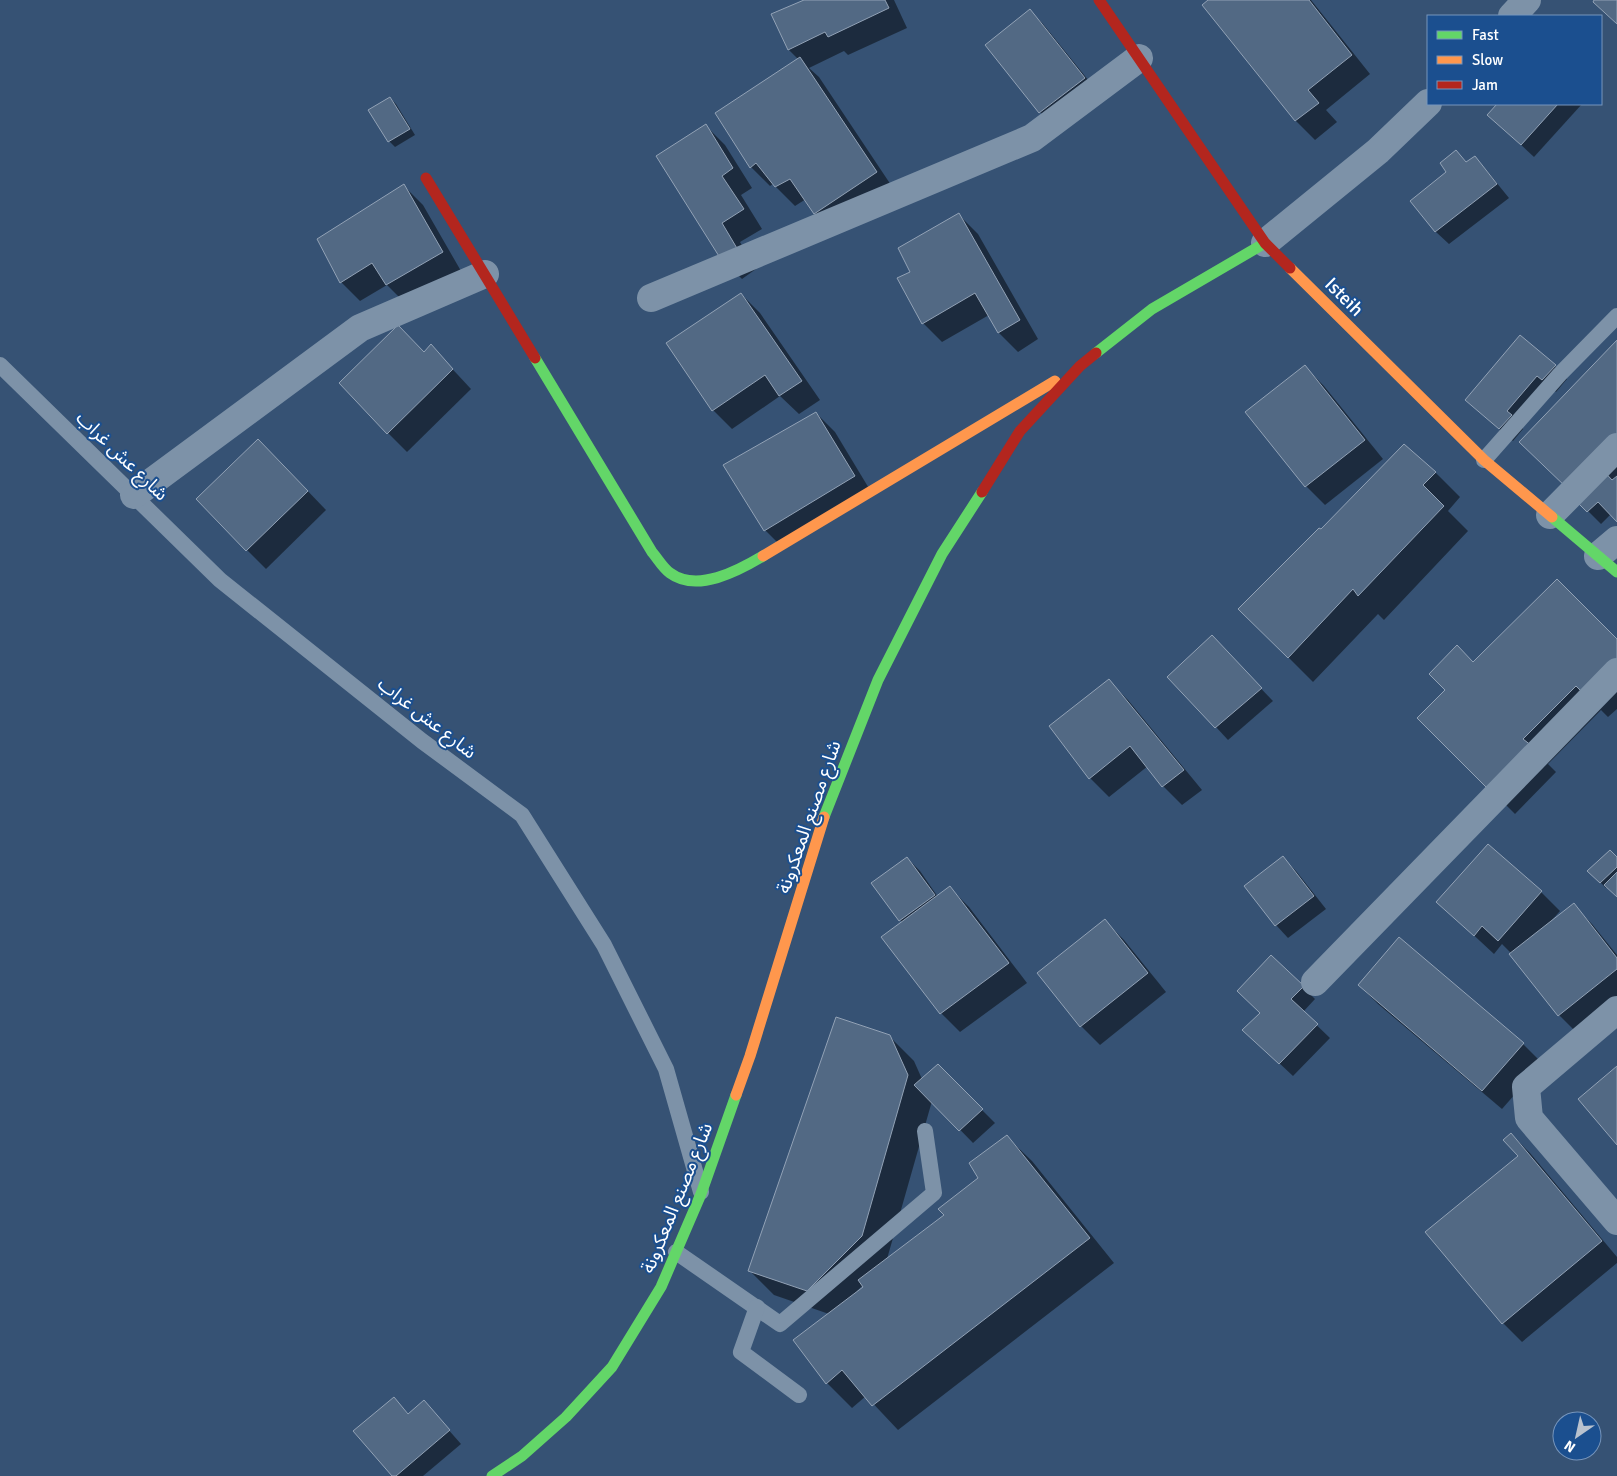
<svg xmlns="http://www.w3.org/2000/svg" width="1617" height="1476" viewBox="0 0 1617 1476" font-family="Signika,'Noto Sans Arabic',sans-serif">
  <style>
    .shadow { fill: #0007; fill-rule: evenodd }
    .building { fill: #526984; stroke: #92a2b6 }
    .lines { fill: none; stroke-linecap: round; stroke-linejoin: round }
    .lane { stroke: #7d92a8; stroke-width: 16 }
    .street { stroke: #7d92a8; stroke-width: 28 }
    .fast { stroke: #63d668; stroke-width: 11 }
    .slow { stroke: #ff974d; stroke-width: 11 }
    .jam { stroke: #b3261e; stroke-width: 11 }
    .labels { text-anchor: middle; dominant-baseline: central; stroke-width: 4; stroke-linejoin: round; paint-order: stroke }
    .street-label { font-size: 19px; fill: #fff; stroke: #1b4f8f }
  </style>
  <rect width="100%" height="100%" fill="#365274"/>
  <g class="shadow">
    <path d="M808 0H894L907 28 848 55 844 51 809 68 819 77 895 191 834 232 815 213 806 199 795 206 773 184 770 186 751 167 798 59 789 50Z"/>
    <path d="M1210 0H1311L1370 74 1326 110 1337 122 1315 140 1296 121 1204 5Z"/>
    <path d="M1030 11 1043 24 1097 91 1053 125 1040 112 986 45Z"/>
    <path d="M390 98 396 104 415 135 395 147 389 141Z"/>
    <path d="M1499 104H1582L1534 157 1489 115Z"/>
    <path d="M706 126 725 145 752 188 741 195 762 229 740 242 756 269 742 279 723 260Z"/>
    <path d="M1456 152 1467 163 1474 158 1487 171 1509 198 1449 244 1436 232 1412 201 1448 172Z"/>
    <path d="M404 186 423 205 461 271 406 304 387 285 360 301 341 282 318 239Z"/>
    <path d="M959 215 978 234 1038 339 1018 352 999 333 989 315 942 342 923 323 912 272Z"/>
    <path d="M741 294 760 313 820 400 799 414 780 396 732 429 713 410 668 343Z"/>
    <path d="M1617 341V520L1611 514 1601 524 1573 496Z"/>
    <path d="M431 346 471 389 407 452 388 433 424 353Z"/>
    <path d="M1555 366 1567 379 1556 392 1550 388 1519 424 1523 429 1513 441 1466 400Z"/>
    <path d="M1305 367 1324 386 1383 459 1325 505 1306 486 1246 413Z"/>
    <path d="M816 413 835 432 873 495 784 549 765 530Z"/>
    <path d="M277 459 326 510 266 569 247 550Z"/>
    <path d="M1435 472 1460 497 1448 511 1468 531 1384 620 1378 614 1313 682 1240 609 1321 531Z"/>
    <path d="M1617 641V709L1608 717 1601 710 1548 764 1556 772 1515 814 1419 718 1473 664Z"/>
    <path d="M1224 650 1273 701 1228 740 1216 727Z"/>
    <path d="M1109 681 1128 700 1202 790 1182 805 1163 786 1148 766 1109 797 1090 778Z"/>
    <path d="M907 858 920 871 938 897 950 888 969 907 1027 983 960 1032 941 1013 883 937 903 923 900 920Z"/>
    <path d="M1283 858 1296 871 1326 909 1288 938 1276 925Z"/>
    <path d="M1617 859V896L1608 887 1606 888 1589 871Z"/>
    <path d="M1541 892 1560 911 1551 921 1552 922 1573 905 1592 924 1617 955V1003L1578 1034 1559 1015 1512 954 1502 944 1494 954 1438 902Z"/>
    <path d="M1105 921 1124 940 1166 992 1100 1045 1081 1026Z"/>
    <path d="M1399 939 1523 1044 1542 1063 1502 1109 1378 1004 1359 985Z"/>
    <path d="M1303 987 1315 999 1303 1012 1330 1038 1293 1076 1244 1030Z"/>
    <path d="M889 1036 914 1061 922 1079 938 1066 995 1123 973 1143 932 1101 887 1259 945 1215 980 1178 1007 1137 1032 1161 1114 1263 898 1430 866 1396 852 1408 827 1383 795 1340 829 1314 774 1295 749 1270ZM863 1285 865 1287 858 1292 857 1291Z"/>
    <path d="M1511 1134 1530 1153 1617 1257V1263L1522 1342 1503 1323 1519 1156Z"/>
    <path d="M394 1399 409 1415 424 1402 461 1444 423 1476H393Z"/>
  </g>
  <g class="building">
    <path d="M804 0H885L889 8 828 37 825 32 788 50 771 14Z"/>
    <path d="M1208 0H1309L1352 55 1308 90 1319 103 1295 121 1202 5Z"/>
    <path d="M1594 0H1617V24L1593 2Z"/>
    <path d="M1030 9 1085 78 1039 113 985 45Z"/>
    <path d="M800 57 877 172 814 214 790 179 775 187 756 163 750 168 715 113Z"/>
    <path d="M390 97 410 129 388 142 368 110Z"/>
    <path d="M1497 104H1558L1521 145 1487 115Z"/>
    <path d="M706 124 733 168 722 176 744 209 722 223 738 250 722 261 656 156Z"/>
    <path d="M1456 150 1466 162 1475 156 1497 184 1435 232 1410 201 1446 172 1440 163Z"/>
    <path d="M404 184 443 252 386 285 372 263 340 283 317 239Z"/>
    <path d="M959 213 1020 320 998 333 975 293 922 324 897 278 910 272 898 248Z"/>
    <path d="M741 293 802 381 779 396 765 375 712 411 666 343Z"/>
    <path d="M398 325 424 352 431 344 453 369 387 434 339 383Z"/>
    <path d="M1520 335 1556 365 1542 380 1537 376 1507 411 1512 415 1499 429 1465 400Z"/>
    <path d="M1617 340V437L1568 489 1519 442Z"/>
    <path d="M1305 365 1365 440 1305 487 1245 412Z"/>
    <path d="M816 412 855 476 764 531 723 465Z"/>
    <path d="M258 439 308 491 246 551 196 499Z"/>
    <path d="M1404 444 1436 472 1423 485 1444 506 1358 596 1353 589 1288 658 1238 609 1319 528 1321 529Z"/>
    <path d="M1601 468 1612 480 1617 476V522L1598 502 1587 512 1571 496Z"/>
    <path d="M1557 579 1617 639V659L1583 693 1576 686 1523 739 1532 746 1489 790 1417 718 1445 690 1429 674 1457 645 1473 662Z"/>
    <path d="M1212 635 1262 688 1215 728 1167 677Z"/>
    <path d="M1109 679 1184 770 1162 787 1130 746 1089 779 1049 726Z"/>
    <path d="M1488 844 1542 891 1498 941 1482 926 1474 936 1436 902Z"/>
    <path d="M1610 850 1617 857V867L1600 883 1587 871Z"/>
    <path d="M1283 856 1314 896 1275 926 1244 886Z"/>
    <path d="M907 857 935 895 899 921 871 883Z"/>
    <path d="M1617 872V897L1604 885Z"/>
    <path d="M950 886 1009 963 940 1014 881 937Z"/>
    <path d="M1574 903 1617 958V969L1558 1016 1509 954Z"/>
    <path d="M1105 919 1148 973 1080 1027 1037 973Z"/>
    <path d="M1399 937 1524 1043 1482 1091 1358 985Z"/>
    <path d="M1271 955 1304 986 1291 999 1318 1024 1279 1064 1242 1030 1260 1013 1237 991Z"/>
    <path d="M836 1017 890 1035 908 1075 862 1236 807 1291 748 1271Z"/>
    <path d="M938 1064 983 1109 959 1131 914 1085Z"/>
    <path d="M1617 1066V1145L1578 1099Z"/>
    <path d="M1511 1133 1602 1241 1502 1324 1425 1232 1518 1156 1503 1140Z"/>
    <path d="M1007 1135 1090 1238 872 1406 842 1370 826 1384 793 1340 863 1287 858 1280 944 1215 938 1209 978 1178 969 1163Z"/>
    <path d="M394 1397 408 1414 424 1400 450 1430 396 1476H392L353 1431Z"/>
  </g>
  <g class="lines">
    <g class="lane">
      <path d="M0 365 220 580 422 741 522 815 604 945 666 1069 701 1192"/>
      <path d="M1484 460 1560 374 1617 316"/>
      <path d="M676 1252 780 1324 934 1193 925 1131"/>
      <path d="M757 1307 741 1352 799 1395"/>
    </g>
    <g class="street">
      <path d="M1512 16 1527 0"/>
      <path d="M1265 243 1378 151 1428 103"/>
      <path d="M651 298 1032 138 1139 58"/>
      <path d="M134 495 360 328 485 274"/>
      <path d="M1550 515 1617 447"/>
      <path d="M1598 556 1617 540"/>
      <path d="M1315 982 1617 672"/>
      <path d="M1617 1010 1526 1087 1529 1118 1617 1221"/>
    </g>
    <g class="fast">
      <path d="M1096 353 1152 309 1265 243"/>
      <path d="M535 358 652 552C658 559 663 568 670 573 697 593 738 571 763 556"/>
      <path d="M1552 517 1617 572"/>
      <path d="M824 817 878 680 942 554 982 492"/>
      <path d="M492 1476 522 1456 566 1417 612 1367 661 1287 701 1194 736 1095"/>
    </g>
    <g class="slow">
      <path d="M1290 268 1484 460 1552 517"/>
      <path d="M763 556 1055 381"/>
      <path d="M736 1095 750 1056 824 817"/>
    </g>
    <g class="jam">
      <path d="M1099 0 1265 243 1290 268"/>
      <path d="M426 178 535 358"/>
      <path d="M982 492 1020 431 1080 366 1096 353"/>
    </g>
  </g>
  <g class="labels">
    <g class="street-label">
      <text transform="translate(1344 297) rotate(45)">Isteih</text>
      <text transform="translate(122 456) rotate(44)">شارع عش غراب</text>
      <text transform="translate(427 718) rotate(38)">شارع عش غراب</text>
      <text transform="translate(809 817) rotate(-71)">شارع مصنع المعكرونة</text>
      <text transform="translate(677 1198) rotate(-68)">شارع مصنع المعكرونة</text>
    </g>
  </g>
  <rect x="1427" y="15" width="175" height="90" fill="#1b4f8f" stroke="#7695bc"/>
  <rect x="1437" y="31" width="25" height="8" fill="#63d668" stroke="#7695bc"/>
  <text x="1472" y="40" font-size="15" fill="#ffffff">Fast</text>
  <rect x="1437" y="56" width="25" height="8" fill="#ff974d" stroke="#7695bc"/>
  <text x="1472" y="65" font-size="15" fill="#ffffff">Slow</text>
  <rect x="1437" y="81" width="25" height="8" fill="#b3261e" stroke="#7695bc"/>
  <text x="1472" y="90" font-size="15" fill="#ffffff">Jam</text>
  <g transform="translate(1577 1436) rotate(214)"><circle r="24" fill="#1b4f8f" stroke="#7695bc"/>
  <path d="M0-4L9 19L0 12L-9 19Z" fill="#b9c2ce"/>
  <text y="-8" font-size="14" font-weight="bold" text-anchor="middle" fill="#ffffff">N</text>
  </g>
</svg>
